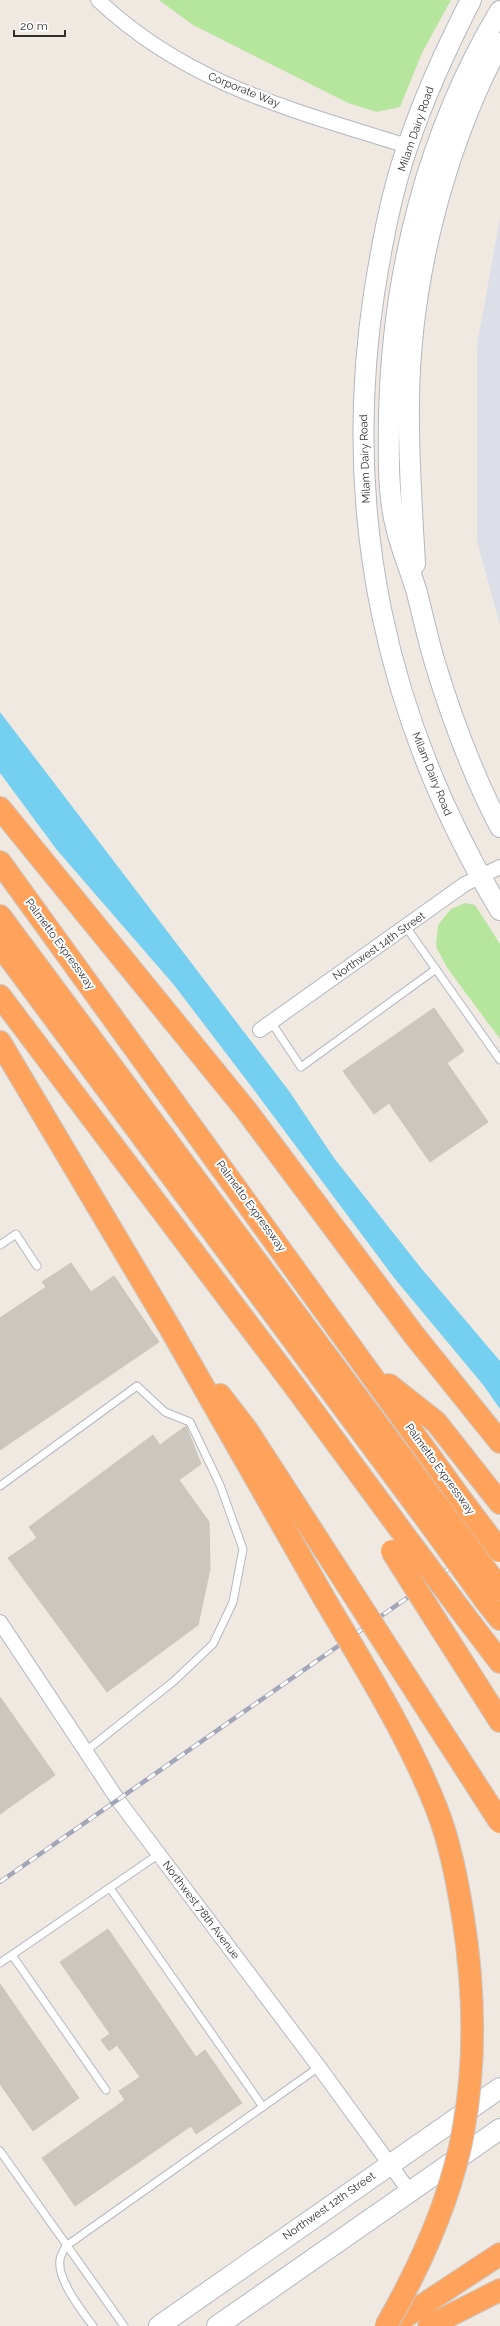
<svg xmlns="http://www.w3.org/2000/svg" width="500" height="2326" viewBox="0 0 500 2326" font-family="Raleway,sans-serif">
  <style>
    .airport { fill: #dcdee8 }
    .green { fill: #b6e59e }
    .water { fill: #75cff0 }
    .building { fill: #cbc7bf; stroke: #cbc5ba }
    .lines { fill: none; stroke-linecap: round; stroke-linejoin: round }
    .lane-casing { stroke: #b4b7c1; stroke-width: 9 }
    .street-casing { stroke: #b4b7c1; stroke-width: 16 }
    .secondary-casing { stroke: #b4b7c1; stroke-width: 22 }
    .highway-casing { stroke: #c9c9c9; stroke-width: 24 }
    .lane { stroke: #fff; stroke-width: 7 }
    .street { stroke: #fff; stroke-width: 14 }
    .secondary { stroke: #fff; stroke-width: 20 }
    .highway { stroke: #ffa35c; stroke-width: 22 }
    .rail-casing { stroke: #a3a6b8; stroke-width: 4.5 }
    .rail { stroke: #fff; stroke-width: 3; stroke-dasharray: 9; stroke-linecap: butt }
    .highway-bridge-casing { stroke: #c9c9c9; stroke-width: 24; stroke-linecap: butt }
    .highway-bridge { stroke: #ffa35c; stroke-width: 22 }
    .labels { text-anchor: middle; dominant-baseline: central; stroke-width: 4; stroke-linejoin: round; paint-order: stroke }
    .street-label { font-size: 11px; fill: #2e2e2e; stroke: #fff }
  </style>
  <rect width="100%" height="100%" fill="#efe9e1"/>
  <path class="airport" d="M500 218V625L477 541V345Z"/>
  <g class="green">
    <path d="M159 0H451L422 53 400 107 377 112 348 103 193 25Z"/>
    <path d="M465 903 475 905 500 944V1039L448 969 436 947 438 925 451 909Z"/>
  </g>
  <path class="water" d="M0 712 289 1091 334 1158 421 1268 500 1361V1409L484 1386 395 1279 251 1086 174 985 57 850 0 773Z"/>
  <g class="building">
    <path d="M434 1008 464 1051 447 1063 488 1122 430 1162 389 1103 374 1114 343 1071Z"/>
    <path d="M71 1263 91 1292 114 1276 159 1342 0 1450V1318L46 1287 42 1282Z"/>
    <path d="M186 1426 201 1464 179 1480 209 1522 210 1569 198 1625 107 1692 8 1558 37 1538 29 1527 153 1435 160 1445Z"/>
    <path d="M0 1697 55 1775 0 1814Z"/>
    <path d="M108 1929 196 2057 205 2050 242 2103 196 2134 191 2126 75 2206 42 2158 125 2100 119 2091 140 2077 117 2045 109 2051 101 2040 110 2034 60 1962Z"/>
    <path d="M0 1984 79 2098 33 2131 0 2084Z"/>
  </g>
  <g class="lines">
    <defs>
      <g id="lane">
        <path d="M406 927 500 1060"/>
        <path d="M271 1022 301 1067 436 969"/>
        <path d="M0 1245 16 1234 37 1266"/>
        <path d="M0 1486 137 1386 165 1412 190 1422 220 1485 243 1549 233 1602 213 1644 174 1681 86 1751"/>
        <path d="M110 1888 263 2107"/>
        <path d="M12 1955 106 2090"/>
        <path d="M0 1963 159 1854"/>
        <path d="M0 2151 124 2326"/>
        <path d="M93 2326C82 2311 57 2280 60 2260 60 2256 64 2250 66 2246L319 2067"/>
      </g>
      <g id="street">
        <path d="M98 0C188 85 293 110 407 146"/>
        <path d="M260 1030 465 884 500 867"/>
        <path d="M0 1622 118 1800 319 2067 410 2192"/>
      </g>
      <g id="secondary">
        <path d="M471 0C447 47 425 95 408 145 391 193 382 244 374 294 341 514 386 721 500 910"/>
        <path d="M500 11C427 133 392 274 389 416 389 452 387 492 396 527 401 550 411 571 417 593 423 616 428 640 435 663 452 719 473 775 500 827"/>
        <path d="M415 564C412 510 408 455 409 401 410 281 444 148 500 43"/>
        <path d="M159 2326 500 2088"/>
        <path d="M217 2326 500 2129"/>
      </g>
      <g id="highway">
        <path d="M0 808 246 1110 414 1335 500 1442"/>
        <path d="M0 862 463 1502"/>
        <path d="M0 916 444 1514"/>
        <path d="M0 945 430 1524"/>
        <path d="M0 996 290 1380 408 1540"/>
        <path d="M0 1042 170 1328 324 1598"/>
        <path d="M389 1385 436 1422 500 1503"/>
        <path d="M220 1395 247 1430 346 1583"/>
        <path d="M485 1600 500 1619"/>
        <path d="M465 1616 500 1662"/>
        <path d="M442 1630 500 1721"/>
        <path d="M391 2326 500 2254"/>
        <path d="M429 2326 500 2290"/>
      </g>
    </defs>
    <use href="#lane" class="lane-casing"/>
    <use href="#street" class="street-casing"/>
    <use href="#secondary" class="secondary-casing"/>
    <use href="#highway" class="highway-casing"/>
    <use href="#lane" class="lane"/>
    <use href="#street" class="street"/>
    <use href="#secondary" class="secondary"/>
    <use href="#highway" class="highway"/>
    <defs>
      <path id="rail" d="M0 1882 500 1533"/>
    </defs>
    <use href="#rail" class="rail-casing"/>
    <use href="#rail" class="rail"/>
    <defs>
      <g id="highway-bridge">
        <path d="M463 1502 500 1551"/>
        <path d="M444 1514 500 1589"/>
        <path d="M430 1524 485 1600"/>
        <path d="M408 1540 465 1616"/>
        <path d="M392 1551 442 1630"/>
        <path d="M346 1583 500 1822"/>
        <path d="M324 1598C364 1666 407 1734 436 1807 450 1842 457 1880 463 1917 474 1986 476 2058 464 2127 452 2197 421 2265 386 2326"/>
      </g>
    </defs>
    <use href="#highway-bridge" class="highway-bridge-casing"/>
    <use href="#highway-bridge" class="highway-bridge"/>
  </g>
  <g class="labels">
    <g class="street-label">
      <text transform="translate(244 90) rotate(22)">Corporate Way</text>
      <text transform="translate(416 129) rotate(-71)">Milam Dairy Road</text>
      <text transform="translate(365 459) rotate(-92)">Milam Dairy Road</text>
      <text transform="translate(432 774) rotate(68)">Milam Dairy Road</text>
      <text transform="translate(60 944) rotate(54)">Palmetto Expressway</text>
      <text transform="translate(379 946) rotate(-35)">Northwest 14th Street</text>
      <text transform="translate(251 1206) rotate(54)">Palmetto Expressway</text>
      <text transform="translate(440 1469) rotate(54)">Palmetto Expressway</text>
      <text transform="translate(201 1910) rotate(53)">Northwest 78th Avenue</text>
      <text transform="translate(329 2206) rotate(-35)">Northwest 12th Street</text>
    </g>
  </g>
  <path d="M14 30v6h51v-6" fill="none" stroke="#2e2e2e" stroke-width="2"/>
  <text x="20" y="30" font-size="12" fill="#2e2e2e" stroke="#ffffff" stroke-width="3" paint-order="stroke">20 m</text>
</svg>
